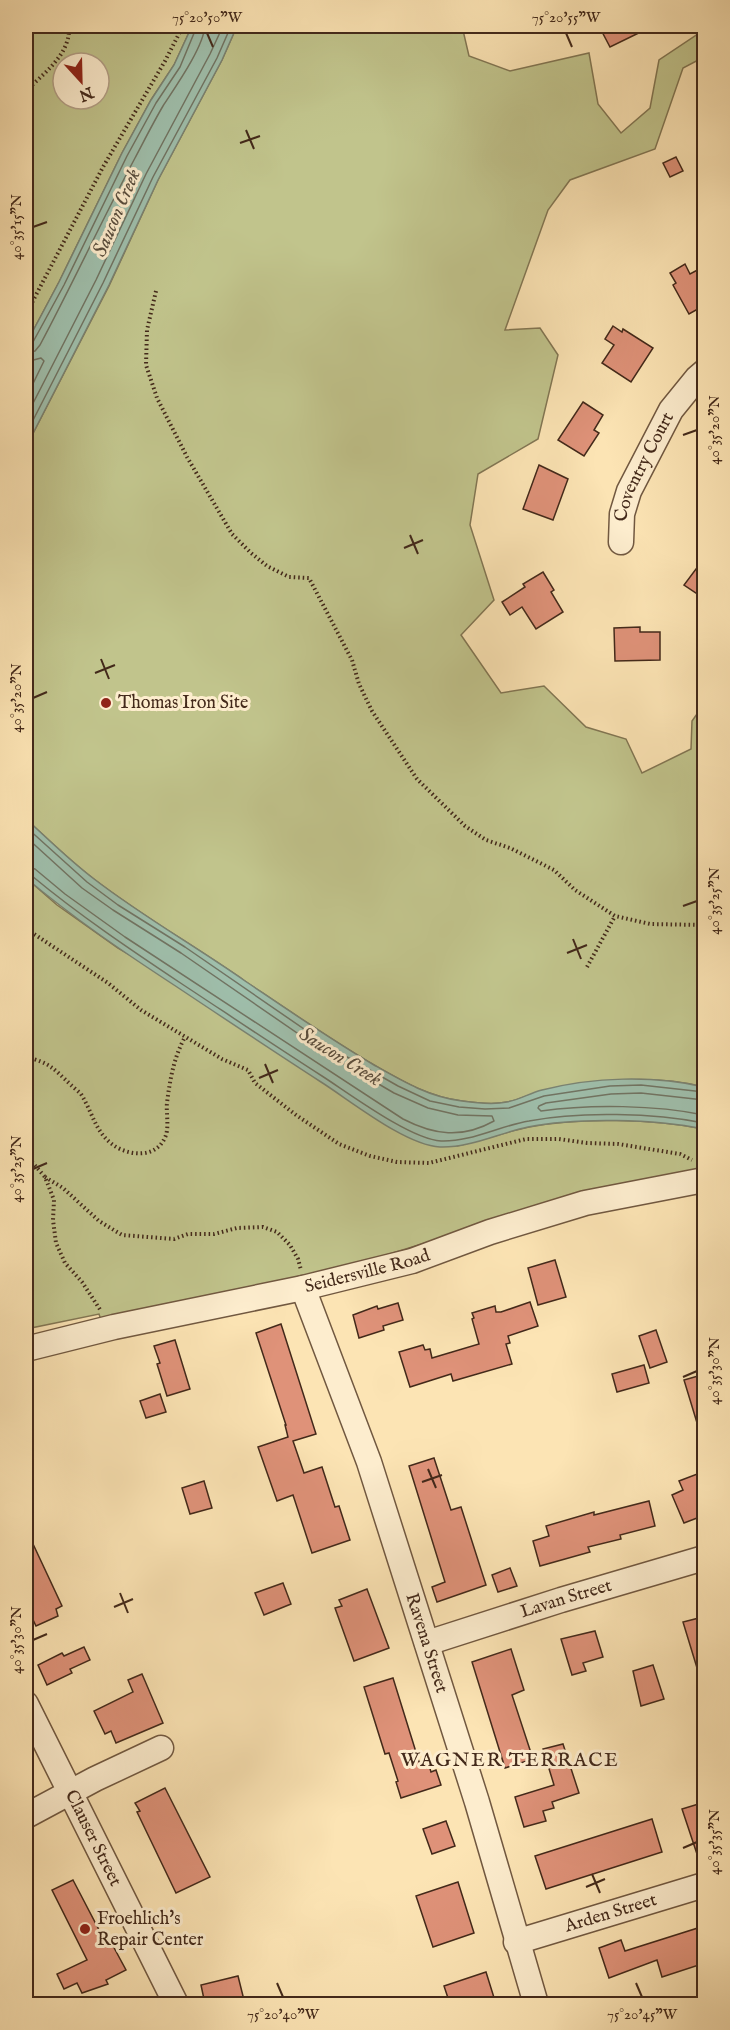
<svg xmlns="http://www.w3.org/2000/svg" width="730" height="2030" viewBox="0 0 730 2030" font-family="'IM FELL English',serif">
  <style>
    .green { fill: #c1c48c; stroke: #827653; stroke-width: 1.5; fill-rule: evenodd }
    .water { fill: #9fbfac; stroke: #7a8372; stroke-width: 1.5 }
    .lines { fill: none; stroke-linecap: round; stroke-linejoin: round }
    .shore { stroke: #717463; stroke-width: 1.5 }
    .building { fill: #df9279; stroke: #43291a; stroke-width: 1.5 }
    .minor-casing { stroke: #715840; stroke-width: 27 }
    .path { stroke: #43291a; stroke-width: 4; stroke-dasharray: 1.5 3; stroke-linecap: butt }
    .minor { stroke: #fdedce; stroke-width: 24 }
    .ticks { fill: none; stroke: #43291a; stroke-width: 2 }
    .poi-dot { fill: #8f2418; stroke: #fdedce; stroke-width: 2 }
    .labels { text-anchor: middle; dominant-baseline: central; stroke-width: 6; stroke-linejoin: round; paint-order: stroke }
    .street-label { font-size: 18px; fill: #43291a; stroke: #fdedce }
    .poi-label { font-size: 18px; fill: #43291a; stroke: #fdedce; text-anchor: start }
    .water-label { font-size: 20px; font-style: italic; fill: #5a4e3e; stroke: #fdedce }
    .neighbourhood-label { font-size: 20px; letter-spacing: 1.5px; fill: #43291a; stroke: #fdedce }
    .neatline { fill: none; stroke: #43291a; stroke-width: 2 }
    .ticks-label { font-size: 15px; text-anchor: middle; fill: #43291a }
  </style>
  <rect width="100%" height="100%" fill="#fce4b4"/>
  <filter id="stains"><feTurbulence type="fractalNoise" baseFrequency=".00333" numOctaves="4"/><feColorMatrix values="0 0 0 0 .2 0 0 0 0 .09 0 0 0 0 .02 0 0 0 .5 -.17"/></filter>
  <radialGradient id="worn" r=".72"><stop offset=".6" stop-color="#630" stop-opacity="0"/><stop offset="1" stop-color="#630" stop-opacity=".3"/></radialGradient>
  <g class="green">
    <path d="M26 26H192L174 65 151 100 122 153 59 282 26 344ZM63 63H99V99H63Z"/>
    <path d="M237 26H462L469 56 510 71 589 53 598 104 621 133 650 108 659 60 704 30V57L683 68 655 149 570 180 548 210 505 330 540 328 558 355 538 439 478 474 470 525 494 600 461 635 501 693 544 686 586 727 626 739 642 773 691 749 692 721 704 704V1087C652 1074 599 1080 546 1090 533 1092 521 1100 507 1102 493 1105 476 1103 462 1101 429 1097 402 1081 374 1065 330 1039 288 1010 245 981 195 946 142 916 94 879 70 861 48 839 26 819V447L109 286 158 180 222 60Z"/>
    <path d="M26 878 57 905 118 948 457 1146C482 1141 505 1132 529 1127 579 1117 655 1119 704 1129V1170L580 1196 320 1275 101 1320 99 1314 26 1329Z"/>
  </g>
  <g class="water">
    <path d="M192 26H237L222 60 158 180 109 285 26 447V344L59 282 122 153 151 100 174 65Z"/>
    <path d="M26 819C48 839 70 861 94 879 142 916 195 946 245 981 288 1010 330 1039 374 1065 402 1081 429 1097 462 1101 476 1103 493 1105 507 1102 519 1100 530 1093 542 1090 593 1077 653 1075 704 1087V1129C655 1119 577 1117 528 1127 499 1133 470 1148 440 1147 405 1145 351 1101 321 1082 273 1051 225 1019 177 987 125 953 73 918 26 878Z"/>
  </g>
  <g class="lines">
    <g class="shore">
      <path d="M26 345 33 342 64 285 127 156 156 103 180 67 197 26"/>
      <path d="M26 353 35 351 40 345C73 283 102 220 135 158 144 141 153 123 163 106 176 86 203 48 205 26"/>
      <path d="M26 362 41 358 44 361 26 398"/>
      <path d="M26 417 96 280 146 174 210 54 223 26"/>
      <path d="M26 434 103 283 153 177 217 58 231 26"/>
      <path d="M26 827 87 882 118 905 185 947 333 1049 398 1086 430 1101 459 1107 485 1109 509 1108 544 1096 610 1086 641 1085 704 1092"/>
      <path d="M26 837 82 888 113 910 181 953 329 1055 394 1093 428 1108 458 1115 492 1116 494 1121C462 1139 434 1135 403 1119L125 937 65 894 35 869 26 867"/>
      <path d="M26 874 32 876C79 915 131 950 182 984 229 1015 275 1046 322 1076 350 1094 410 1139 441 1141 471 1142 499 1126 529 1121 579 1111 655 1113 704 1123"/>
      <path d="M704 1100 641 1093 611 1094 546 1103 539 1106 538 1108 541 1111C590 1104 656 1105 704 1115"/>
    </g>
  </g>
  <g class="building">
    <path d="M599 26H653L610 47Z"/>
    <path d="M676 157 683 171 670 177 663 163Z"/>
    <path d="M685 264 690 274 705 266V305L689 314 673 285 676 283 670 273Z"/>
    <path d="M613 326 622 332 623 329 653 348 631 382 602 363 614 345 605 339Z"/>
    <path d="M583 402 603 415 594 430 599 433 584 456 558 440Z"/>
    <path d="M539 465 568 479 553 520 523 509Z"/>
    <path d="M705 557V599L684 585Z"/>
    <path d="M543 572 554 590 551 592 563 612 536 629 522 607 510 615 502 602 525 587 523 584Z"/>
    <path d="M640 627V632H660V660L615 661 614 628Z"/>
    <path d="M555 1260 566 1297 538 1305 528 1268Z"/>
    <path d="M530 1302 538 1326 508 1336 510 1343 506 1344 512 1364 453 1381 451 1374 410 1387 399 1352 423 1345 425 1350 430 1349 432 1358 479 1344 472 1319 474 1318 472 1313 495 1306 496 1312H501Z"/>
    <path d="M398 1303 403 1320 383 1326 384 1330 359 1338 353 1315 377 1306 378 1309Z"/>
    <path d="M281 1324 316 1434 293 1441 304 1473 322 1467 335 1507 339 1506 350 1540 312 1553 293 1495 277 1501 258 1447 288 1437 285 1425H286L256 1333Z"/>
    <path d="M656 1330 667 1362 650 1368 639 1336Z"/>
    <path d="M175 1340 190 1389 167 1396 157 1364 160 1363 154 1346Z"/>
    <path d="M644 1365 649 1383 617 1392 612 1374Z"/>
    <path d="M705 1374V1436H701L684 1380Z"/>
    <path d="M160 1394 166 1412 146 1418 140 1401Z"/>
    <path d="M434 1458 451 1510 461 1507 486 1585 437 1602 432 1587 445 1582 409 1466Z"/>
    <path d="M705 1471V1515L684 1523 672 1495 683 1490 679 1481Z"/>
    <path d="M204 1481 212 1508 190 1514 182 1488Z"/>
    <path d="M649 1501 655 1526 620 1535 621 1539 588 1547 590 1552 540 1566 533 1541 549 1536 546 1526 594 1512V1515Z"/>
    <path d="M26 1529 62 1606 56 1609 58 1616 36 1626 26 1605Z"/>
    <path d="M510 1568 517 1586 498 1592 492 1575Z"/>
    <path d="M283 1583 291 1604 264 1615 255 1593Z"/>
    <path d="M367 1589 389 1648 354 1661 335 1608 342 1606 339 1600Z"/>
    <path d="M699 1618 705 1635V1681H701L683 1622Z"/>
    <path d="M595 1631 603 1657 583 1663 586 1671 572 1675 561 1639Z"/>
    <path d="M84 1647 90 1660 70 1669 72 1673 47 1685 38 1665 62 1653 64 1656Z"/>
    <path d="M511 1649 524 1690 512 1695 533 1759 505 1768 472 1662Z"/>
    <path d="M653 1665 664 1699 641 1706 633 1671Z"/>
    <path d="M142 1674 163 1723 116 1743 111 1731 105 1734 94 1711 133 1692 128 1680Z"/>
    <path d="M393 1678 420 1765 428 1762 431 1772 436 1770 441 1785 401 1798 396 1782 398 1781 389 1753 385 1754 364 1687Z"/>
    <path d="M563 1744 579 1793 552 1802 554 1808 543 1811 546 1821 524 1827 515 1797 554 1785 543 1749Z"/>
    <path d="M165 1788 210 1877 176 1893 137 1812 140 1811 135 1803Z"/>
    <path d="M705 1802V1868L702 1869 682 1809Z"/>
    <path d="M652 1819 662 1852 546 1889 535 1856Z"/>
    <path d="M446 1821 455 1846 432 1854 423 1829Z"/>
    <path d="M73 1880 108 1947 112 1944 126 1970 106 1980 108 1984 82 1993 77 1983 64 1989 57 1974 87 1960 52 1890Z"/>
    <path d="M458 1882 474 1933 433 1947 416 1896Z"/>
    <path d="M701 1927 705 1935V1963L662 1977 657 1960 609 1978 599 1948 621 1940 625 1951Z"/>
    <path d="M486 1972 496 2004H450L444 1986Z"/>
    <path d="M238 1976 245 2004H205L201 1985Z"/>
  </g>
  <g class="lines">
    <defs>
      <g id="minor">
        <path id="s1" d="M621 542 622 514 629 491 671 410 697 378 704 372"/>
        <path id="s2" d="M303 1288 369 1462 477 1802 536 2004"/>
        <path id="s3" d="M26 1349 114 1327 303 1288 412 1261 490 1232 585 1203 704 1180"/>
        <path id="s4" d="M427 1643 561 1600 704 1558"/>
        <path id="s5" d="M26 1704 176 2004"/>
        <path d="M26 1816 95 1779 161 1748"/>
        <path id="s6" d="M516 1942 704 1885"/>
      </g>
    </defs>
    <use href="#minor" class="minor-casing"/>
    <g class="path">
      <path d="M26 91C44 73 71 54 69 26"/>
      <path d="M156 291 147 330 146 365 157 398 187 457 232 534 251 553 267 566 289 577 309 578 352 660 359 684 372 711 417 779 465 826 486 840 510 848 554 870 575 890 615 916 650 924 704 925"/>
      <path d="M26 314 103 167 165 61 183 26"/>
      <path d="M26 932H31L108 983 141 1010 222 1059 248 1070 255 1083 296 1115 339 1144 370 1156 397 1162 429 1163 526 1139H559L587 1143 618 1144 680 1154 692 1160"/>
      <path d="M587 967 615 916"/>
      <path d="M26 1057C50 1063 53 1068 71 1085 74 1088 78 1091 81 1094 94 1115 96 1137 120 1149 138 1157 159 1155 166 1135 169 1125 166 1113 167 1103 170 1079 174 1057 185 1037"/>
      <path d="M26 1155 45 1177 54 1200 53 1220 56 1243 65 1263 82 1282 101 1311"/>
      <path d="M45 1177 63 1188 99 1221 122 1235 174 1239 188 1234H214L237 1228 263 1227 277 1232 290 1245 298 1259 301 1270"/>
    </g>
    <use href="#minor" class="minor"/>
  </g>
  <path class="ticks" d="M207 33 213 47M566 33 572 47M246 130 254 149M240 143 260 136M33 227 47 222M683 435 697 430M410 535 418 554M404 548 423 540M101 659 109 679M95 673 115 665M33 698 47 692M683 906 697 901M573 939 581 959M567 953 587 945M265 1064 273 1083M259 1078 278 1070M33 1169 47 1163M683 1377 697 1371M428 1469 436 1488M422 1482 442 1475M120 1593 128 1613M114 1607 133 1599M33 1640 47 1634M683 1848 697 1842M592 1874 600 1893M586 1887 605 1879M277 1983 283 1997M636 1983 642 1997"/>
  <g class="poi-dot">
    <circle cx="106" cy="703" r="6"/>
    <circle cx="85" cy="1929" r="6"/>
  </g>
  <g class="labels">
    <g class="street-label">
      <text stroke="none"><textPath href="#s1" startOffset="80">Coventry Court</textPath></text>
      <text stroke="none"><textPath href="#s3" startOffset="350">Seidersville Road</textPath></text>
      <text stroke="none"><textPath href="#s4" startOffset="146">Lavan Street</textPath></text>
      <text stroke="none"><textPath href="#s2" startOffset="376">Ravena Street</textPath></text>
      <text stroke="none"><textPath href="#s5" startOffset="150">Clauser Street</textPath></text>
      <text stroke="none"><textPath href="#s6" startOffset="99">Arden Street</textPath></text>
    </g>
    <g class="poi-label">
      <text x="118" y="703">Thomas Iron Site</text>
      <text x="97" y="1919">Froehlich's<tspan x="97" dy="21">Repair Center</tspan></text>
    </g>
    <g class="water-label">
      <text transform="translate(117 213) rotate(-67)">Saucon Creek</text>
      <text transform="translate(340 1057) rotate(32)">Saucon Creek</text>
    </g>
    <g class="neighbourhood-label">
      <text x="510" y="1760">WAGNER TERRACE</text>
    </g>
  </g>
  <rect width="730" height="2030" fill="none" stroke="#fce4b4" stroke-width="66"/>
  <g transform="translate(81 81) rotate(158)"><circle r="28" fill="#fdedce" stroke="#b39f86" stroke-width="1.5"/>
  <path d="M0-4.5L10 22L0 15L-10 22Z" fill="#8f2418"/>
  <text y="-9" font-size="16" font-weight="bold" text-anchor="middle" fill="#43291a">N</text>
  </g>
  <rect x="33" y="33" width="664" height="1964" class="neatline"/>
  <g class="ticks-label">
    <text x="207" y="22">75°20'50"W</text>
    <text x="566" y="22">75°20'55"W</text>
    <text transform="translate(16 227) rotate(-90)" y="5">40°35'15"N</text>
    <text transform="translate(714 430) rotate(-90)" y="5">40°35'20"N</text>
    <text transform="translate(16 698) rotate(-90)" y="5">40°35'20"N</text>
    <text transform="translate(714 901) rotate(-90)" y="5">40°35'25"N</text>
    <text transform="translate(16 1169) rotate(-90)" y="5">40°35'25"N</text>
    <text transform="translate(714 1371) rotate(-90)" y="5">40°35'30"N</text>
    <text transform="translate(16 1640) rotate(-90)" y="5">40°35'30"N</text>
    <text transform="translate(714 1842) rotate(-90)" y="5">40°35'35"N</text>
    <text x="283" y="2019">75°20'40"W</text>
    <text x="642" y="2019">75°20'45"W</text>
  </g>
  <rect width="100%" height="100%" filter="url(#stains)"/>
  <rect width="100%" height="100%" fill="url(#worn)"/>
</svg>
